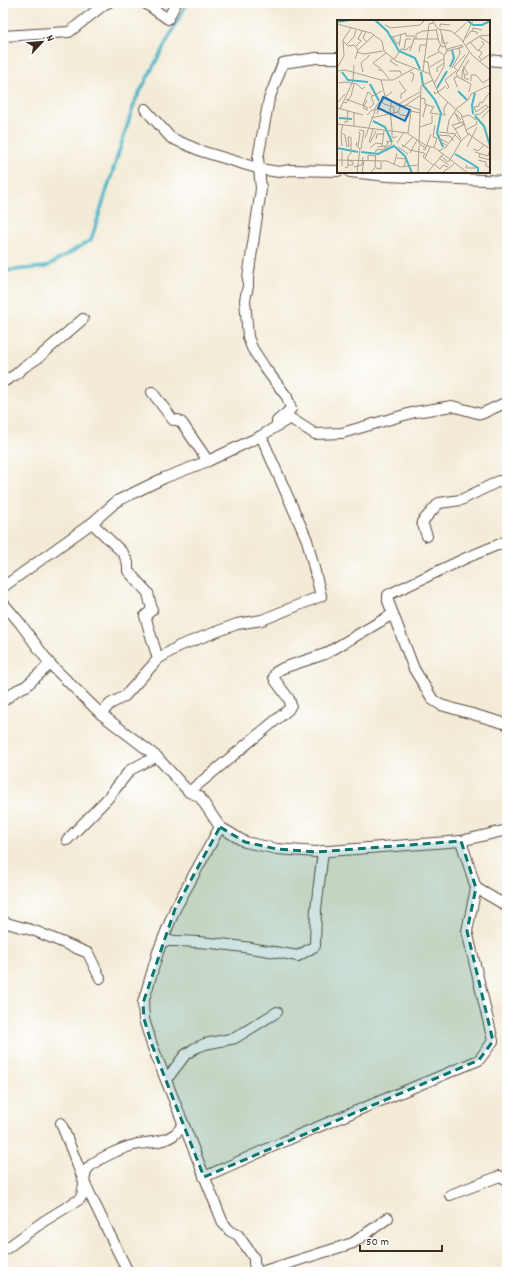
<svg xmlns="http://www.w3.org/2000/svg" width="510" height="1275" viewBox="0 0 510 1275" font-family="Dekko,sans-serif">
  <style>
    .lines { fill: none; stroke-linecap: round; stroke-linejoin: round }
    .stream { stroke: #47b3c4; stroke-width: 3.5 }
    .minor-casing { stroke: #57473a; stroke-width: 12 }
    .minor { stroke: #fff; stroke-width: 10 }
    .marked { fill: #0f766e; fill-opacity: 0.2; stroke: #0f766e; stroke-width: 3; stroke-dasharray: 8 5; stroke-linejoin: round }
    .inset-river { fill: none; stroke: #47b3c4; stroke-width: 2 }
    .inset-road { fill: none; stroke: #a99e8d; stroke-width: 1 }
    .view { fill: #1f6fb2; fill-opacity: 0.15; stroke: #1f6fb2; stroke-width: 2 }
    .inset-edge { fill: none; stroke: #3b2a1e; stroke-width: 2 }
  </style>
  <rect width="100%" height="100%" fill="#fff"/>
  <filter id="ink" filterUnits="userSpaceOnUse"><feTurbulence type="fractalNoise" baseFrequency=".025" numOctaves="2"/><feDisplacementMap in="SourceGraphic" scale="8" xChannelSelector="R" yChannelSelector="G"/><feConvolveMatrix kernelMatrix="1 2 1 2 8 2 1 2 1" color-interpolation-filters="sRGB"/></filter>
  <filter id="wash" filterUnits="userSpaceOnUse"><feTurbulence type="fractalNoise" baseFrequency=".012" numOctaves="4" result="noise"/><feDisplacementMap in="SourceGraphic" scale="16" xChannelSelector="R" yChannelSelector="G"/><feGaussianBlur stdDeviation="0.9" result="paint"/><feColorMatrix in="noise" values="0 0 0 0 0 0 0 0 0 0 0 0 0 0 0 0 0 1.4 0 .05"/><feComposite in="paint" operator="in"/></filter>
  <g filter="url(#wash)">
    <rect width="100%" height="100%" fill="#f3ebd7"/>
    <g class="lines">
      <path class="stream" d="M3 271 46 267 91 240 135 101 187 3"/>
    </g>
  </g>
  <g filter="url(#ink)">
    <g class="lines">
      <defs>
        <g id="minor">
          <path d="M145 3 168 19 176 3"/>
          <path d="M3 36 69 32 106 3H108"/>
          <path d="M489 60 507 62"/>
          <path d="M145 109 171 138 201 151 260 169 279 172 290 170 338 171"/>
          <path d="M350 172 387 176 507 181"/>
          <path d="M3 382 15 375 24 367 38 358 83 319"/>
          <path d="M152 392 173 420H178L182 423 208 461"/>
          <path d="M277 421 291 409 287 397 265 368 252 348 248 337 245 300 248 286V278L261 189 258 158 269 99 283 63 316 58H338"/>
          <path d="M92 523 123 553 128 563V571L148 593 152 610 145 616 158 659"/>
          <path d="M427 536 422 522 439 503 461 500 499 481 507 482"/>
          <path d="M507 541 466 558 392 593 388 595V601L414 669 433 700 441 705 507 724"/>
          <path d="M3 587 92 523 117 501 164 478 208 461 261 436 290 418 315 434 342 433 415 412 452 406 481 414 507 402"/>
          <path d="M3 603 20 623 50 664 101 714 157 757 189 792 199 796 220 827 245 842 277 849 316 852 461 841 507 830"/>
          <path d="M3 701 17 690 26 686 50 664"/>
          <path d="M101 714 110 704 125 696 158 659 179 646 237 624 262 620 321 596 307 540 261 436"/>
          <path d="M189 792 288 710 291 705 289 699 275 680 274 677 276 672 283 668 325 654 393 614"/>
          <path d="M220 827 175 909 158 952 143 1003 144 1019 152 1045 223 1223 230 1231 238 1235 254 1258V1264L258 1272"/>
          <path d="M67 840 108 798 130 770 145 762 157 757"/>
          <path d="M461 841 476 888 507 906"/>
          <path d="M3 922 35 931 88 953 100 978"/>
          <path d="M163 941C209 940 252 948 298 956L315 946 316 909 323 851"/>
          <path d="M166 1080 185 1055 195 1048 205 1044 235 1038 277 1012"/>
          <path d="M61 1123 85 1184 128 1272"/>
          <path d="M204 1177 301 1134 479 1060 493 1041 467 931 476 888"/>
          <path d="M450 1195 500 1176 507 1180"/>
          <path d="M3 1251 44 1221 80 1199C86 1189 82 1174 89 1167 97 1159 122 1148 134 1145 147 1142 164 1143 175 1134 179 1131 181 1127 183 1124"/>
          <path d="M261 1272 353 1243 388 1218"/>
        </g>
      </defs>
      <use href="#minor" class="minor-casing"/>
      <use href="#minor" class="minor"/>
    </g>
  </g>
  <path class="marked" d="M220 827 245 842 277 849 316 852 461 841 476 888 467 931 493 1041 479 1060 204 1177 152 1045 144 1019 143 1003 175 909Z"/>
  <g transform="translate(337 20)">
    <rect width="153" height="153" fill="#f3ebd7"/>
    <path class="inset-river" d="M38 0 50 11 62 31 78 38 83 49M130 0 136 5H145L153 1M0 2 13 0M113 47 117 38 115 30M5 52 11 60 31 62M84 52 86 65 98 80 104 93 100 113 106 127M33 64 42 81M100 68 110 51M121 71 130 80M136 94 135 85 138 73M138 96 147 106 153 126M2 98 15 99M36 101 48 107 55 122M56 125 68 136 75 153M0 128 21 132M24 132 41 134 57 126M118 134 135 144 141 148V153"/>
    <path class="inset-road" d="M95 0 101 9 114 11 124 19 135 35 153 50M0 4 34 13 45 21 47 31 59 41 93 54 102 74 124 94 130 113 153 129M48 5 54 8 83 5 88 0M103 7V4L113 5M99 9 102 22 105 27 109 26M29 11 26 18 30 22M135 11 136 8 145 10M117 14 129 3M105 15V23H111M55 16 60 24 64 21M56 17 69 13V16H77V19M143 17 153 24M129 18 134 11 140 12V14M79 19V14L86 11 99 10M6 21 11 26 17 25 21 30M126 22 136 0M133 22 141 31 147 24 145 21M10 24 17 17 19 10M104 24 101 31 107 35M129 25 143 16 153 15M19 26 24 21 21 19 25 11M62 26 64 14M67 29 69 19H74M110 29 125 25M142 30 145 33 142 37 144 39M73 31 77 19H101M110 31 126 27 125 25M20 32 27 34 46 31M82 32 83 25H89M56 38 53 41 61 46M90 38 102 32M18 39 21 30 37 15M57 40 64 29 69 30 74 26M86 41 91 42 93 55M143 41 153 34M126 46 131 54 128 55M93 47 106 39M117 47 121 51 132 32M117 47 128 35M0 48 7 36 6 20 14 8M115 48 123 33 122 28M44 49 36 43 49 33M126 49 128 59H132M41 50H45L52 59M0 51 8 50 44 60H56L76 49M52 51H63L65 55M86 51 92 4 96 3M121 51 119 53 121 57 134 64 132 72M26 52 24 43 33 35M73 52 77 54 75 62M100 52V48L107 43M125 59V51L132 40M62 61 69 71 64 74V79M134 61V55H139L146 63 153 58M2 63 8 62 20 64 25 69 28 67M97 64 107 46V36L110 31 103 10M120 67 117 58 121 56M110 69 112 67 108 60 119 51M97 71 98 74 109 66M84 78 88 79V84L96 87M9 79 30 87V90M30 80 26 88 30 90M55 81 53 90 55 109M6 82 9 83 14 76 17 64M142 82 145 83 153 72M0 83 8 74M142 83V86L137 87 139 92 149 85 153 88M47 84 45 82 48 77 55 72M47 84 57 87V93M62 84 83 72M26 85 31 72 36 76M69 85 84 75M97 86 93 93 109 95M63 87 69 85 83 90M0 88 26 95M32 88 37 84 34 77 45 71M3 89 16 61 17 45M119 89 131 80 134 74 153 65M17 92V106M61 92 64 95 73 96M40 94 42 89V86L43 84 42 82 37 90 42 89M107 94V88L111 82M137 95 143 94 151 87M86 97 89 85M125 97 132 95 139 100M34 98 61 92 63 87 48 76 44 60M145 98 153 89M7 102H10L11 90M123 103 118 93 124 100M0 104 70 113 88 125 98 128 131 153M6 104 4 113 8 115 10 127 12 126 11 117H13M83 107 95 103V95M55 109V117L57 118 60 116M118 109 115 105 126 102V105M22 110 27 111 24 129M129 110 140 104 139 101M21 112 23 113 21 126M102 112 119 114M110 112 112 100 119 90M71 113 74 91 83 93M4 114 5 126M102 115 113 116 117 121M28 118 38 91 35 90 30 95M39 119 40 114H47M124 119 118 109 128 104M32 122 36 109M33 123 39 111M60 123 67 112M65 124 66 127 76 117M109 125 104 122V119L111 123M45 126 47 111M67 126 73 130 87 133M40 127 50 126 51 121M61 127 71 134M97 127 100 118 96 117 98 105M130 127 140 107M33 128 39 123 45 124M89 128 82 124 84 66 96 60M48 129 55 124 53 121 49 122M86 129 88 130 94 114M136 129 141 131 147 125M5 131V146M102 131 109 127 118 115 124 121 133 113M138 132 151 136 153 129M73 133 80 120M88 133 86 137 96 145M143 134 142 137 153 140M104 136 111 142 113 140M10 138 14 133V117M60 138 69 139 67 147M88 138 93 127M102 138 112 145M0 140 50 141 63 147 81 145M11 140 16 142V145H11M31 140V135L38 136M113 140 124 121M141 140 149 142V146L153 148M97 144 103 149 106 145 111 147M57 145 60 133M130 145 129 148H139M17 147 25 145 26 137M8 148 11 147V138M39 148 44 149V142M20 152 23 129 19 125 20 122M9 153H27M25 153 27 140M33 153 38 148 39 130 48 129V126M81 153 82 126M90 153 106 134M105 153 117 144"/>
    <path class="view" d="M46 77 73 90 68 101 41 88Z"/>
    <rect width="153" height="153" class="inset-edge"/>
  </g>
  <rect width="510" height="1275" fill="none" stroke="#fff" stroke-width="16"/>
  <g transform="translate(42 42) rotate(64)" stroke="#ffffff" stroke-width="3" paint-order="stroke">
  <path d="M0-3L7 15L0 10L-7 15Z" fill="#3b2a1e"/>
  <text y="-6" font-size="11" font-weight="bold" text-anchor="middle" fill="#3b2a1e">N</text>
  </g>
  <path d="M360 1245v6h82v-6" fill="none" stroke="#3b2a1e" stroke-width="2"/>
  <text x="366" y="1245" font-size="12" fill="#3b2a1e" stroke="#ffffff" stroke-width="3" paint-order="stroke">50 m</text>
</svg>
